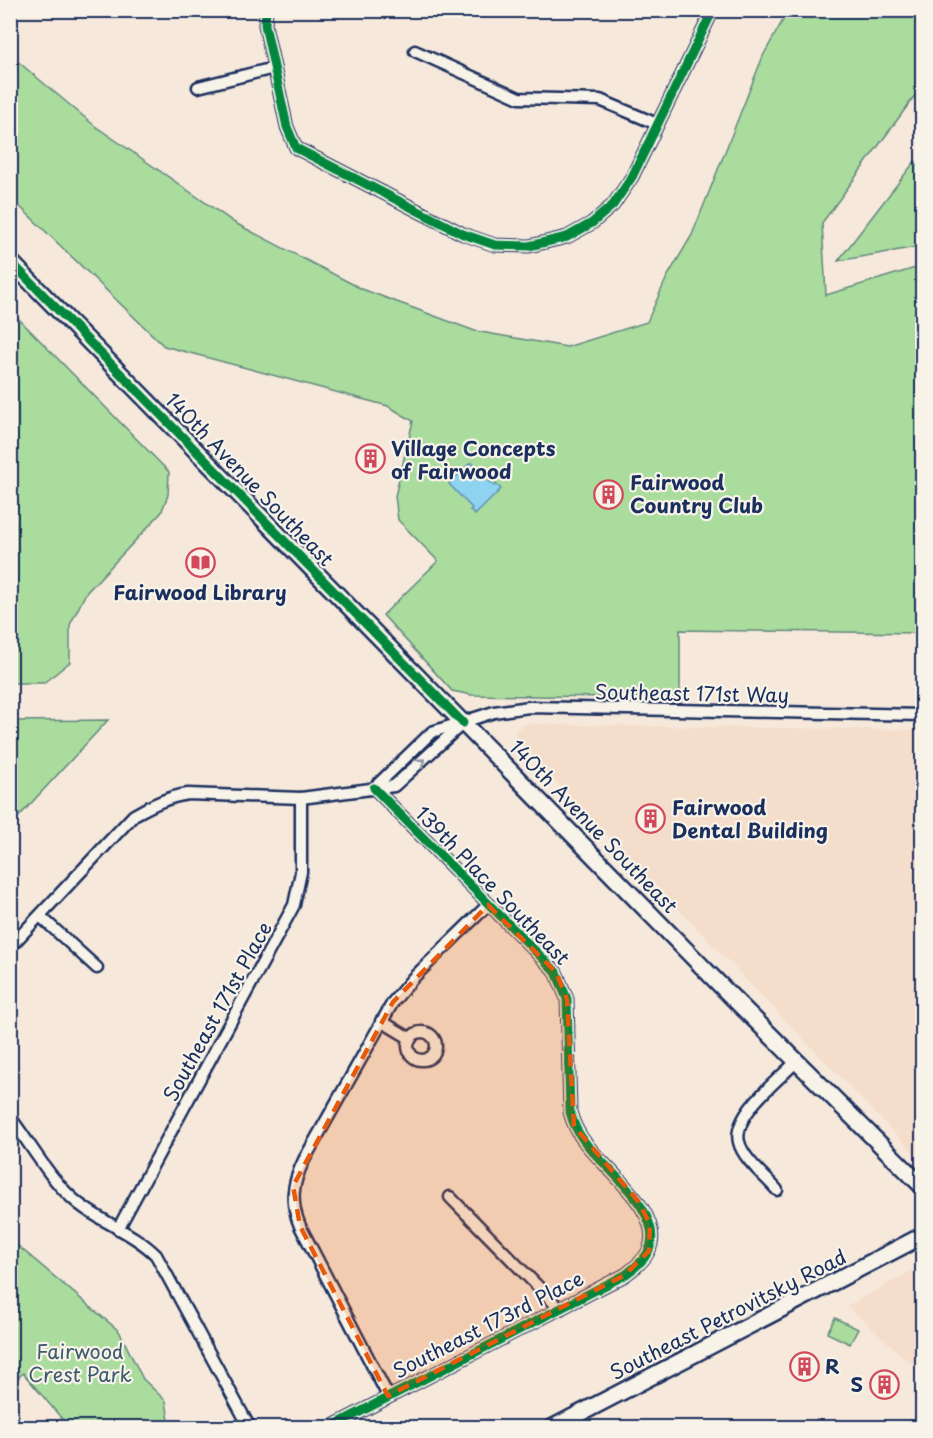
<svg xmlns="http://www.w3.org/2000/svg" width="933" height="1438" viewBox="0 0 933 1438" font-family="'Playpen Sans',sans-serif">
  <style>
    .built { fill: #f5ddcb }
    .green { fill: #a9dc9d; stroke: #62867e; stroke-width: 1.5 }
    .water { fill: #8ed3ef; stroke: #6091b5; stroke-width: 1.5 }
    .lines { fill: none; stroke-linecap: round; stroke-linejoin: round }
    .minor-casing { stroke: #1b2f5e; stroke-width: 15 }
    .secondary-casing { stroke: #1b2f5e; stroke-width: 20 }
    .minor { stroke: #f7f3e8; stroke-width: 10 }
    .secondary { stroke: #f7f3e8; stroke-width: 15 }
    .cycleway-casing { stroke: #f7f3e8; stroke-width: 13 }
    .cycleway { stroke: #00873e; stroke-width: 9 }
    .oneway { stroke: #8991a3 }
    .marked { fill: #e8590c; fill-opacity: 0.2; stroke: #e8590c; stroke-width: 4.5; stroke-dasharray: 12 8; stroke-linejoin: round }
    .labels { text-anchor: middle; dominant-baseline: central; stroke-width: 4.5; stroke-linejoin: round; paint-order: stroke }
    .poi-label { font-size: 20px; font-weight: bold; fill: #1b2f5e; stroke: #f7f3e8; text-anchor: start }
    .street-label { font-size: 20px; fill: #1b2f5e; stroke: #f7f3e8 }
    .park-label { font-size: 20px; fill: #3e5a6e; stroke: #f7f3e8 }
  </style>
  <rect width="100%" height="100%" fill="#f6e9db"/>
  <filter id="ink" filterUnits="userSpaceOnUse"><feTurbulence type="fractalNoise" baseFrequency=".0167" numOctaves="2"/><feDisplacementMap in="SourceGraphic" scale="12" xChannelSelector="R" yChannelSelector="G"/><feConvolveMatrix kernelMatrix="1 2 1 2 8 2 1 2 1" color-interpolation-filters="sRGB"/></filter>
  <g filter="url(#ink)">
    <g class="built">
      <path d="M525 724 922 730V1162L518 743 514 731Z"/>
      <path d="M922 1265V1373L847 1306Z"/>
    </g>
    <g class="green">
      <path d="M788 11H922V86L822 223 826 295 922 266V633L680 630V698L472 695 452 691 383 615 438 561 398 520 395 496 413 421 388 406 164 346 11 198 10 55 95 126 235 223 362 289 475 331 567 347 647 322 667 277 692 235 763 56Z"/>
      <path d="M915 161 922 173V246L838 261Z"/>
      <path d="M11 311 169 472 168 495 161 513 86 593 70 625V662L44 683H11Z"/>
      <path d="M108 720 11 825V721Z"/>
      <path d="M11 1240 119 1331 143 1379 166 1401 170 1427H69L23 1373 11 1385Z"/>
      <path d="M835 1318 858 1329 850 1344 827 1333Z"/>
    </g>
    <path class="water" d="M471 462 494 486 496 484 501 489 475 515 470 510 472 508 449 484Z"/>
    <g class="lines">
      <defs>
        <g id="minor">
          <path d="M266 10 265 25 287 127 296 148 463 234 495 245 529 246 567 237 592 223 613 205 632 177 713 10"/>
          <path d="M415 51 519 98 600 100 657 124"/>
          <path d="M198 87 274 68"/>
          <path d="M374 788 432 732 494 712 529 707 922 715"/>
          <path d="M40 916 97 968"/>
          <path d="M10 947 134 815C152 805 168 797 188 794L301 798 394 786 461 725"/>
          <path d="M381 1021 411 1039"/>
          <circle cx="422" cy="1046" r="14"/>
          <path d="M10 1117C32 1146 50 1181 79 1204 103 1223 134 1233 156 1255L250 1428"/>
          <path d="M777 1190C766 1177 743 1159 739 1142 732 1115 779 1079 797 1061"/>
          <path d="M450 1197 560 1309"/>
          <path d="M118 1229 294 905 301 872V798"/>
          <path d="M388 1396 300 1226C290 1202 292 1184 304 1160L393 1002 413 978 488 905"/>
          <path d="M329 1428 625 1275C633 1269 643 1262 648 1252 668 1214 603 1168 584 1141 577 1132 573 1123 570 1112L567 999 556 972 374 788"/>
        </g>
        <g id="secondary">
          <path d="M10 261 726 991 922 1186"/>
          <path d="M552 1428 922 1236"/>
        </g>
      </defs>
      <use href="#minor" class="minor-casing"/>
      <use href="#secondary" class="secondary-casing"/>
      <use href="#minor" class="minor"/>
      <use href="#secondary" class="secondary"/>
      <defs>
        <g id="cycleway">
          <path d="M266 10 265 25 287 127 296 148 463 234 495 245 529 246 567 237 592 223 613 205 632 177 713 10"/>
          <path d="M10 261 463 723"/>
          <path d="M329 1428 625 1275C633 1269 643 1262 648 1252 668 1214 603 1168 584 1141 577 1132 573 1123 570 1112L567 999 556 972 374 788"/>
        </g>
      </defs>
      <use href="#cycleway" class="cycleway-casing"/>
      <use href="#cycleway" class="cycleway"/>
    </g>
    <defs><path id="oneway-chevron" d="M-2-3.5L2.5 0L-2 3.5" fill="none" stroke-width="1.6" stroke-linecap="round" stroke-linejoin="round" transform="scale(1.5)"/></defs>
    <use class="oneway" href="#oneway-chevron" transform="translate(421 762) rotate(-42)"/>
  </g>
  <path class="marked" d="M488 905 556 972 567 999 574 1126 638 1201 650 1224 649 1251 625 1275 388 1396 300 1226 293 1186 393 1002Z"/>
  <defs>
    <symbol id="building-ring" viewBox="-11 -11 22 22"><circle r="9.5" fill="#f7f3e8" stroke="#d1495b" stroke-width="1.5"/><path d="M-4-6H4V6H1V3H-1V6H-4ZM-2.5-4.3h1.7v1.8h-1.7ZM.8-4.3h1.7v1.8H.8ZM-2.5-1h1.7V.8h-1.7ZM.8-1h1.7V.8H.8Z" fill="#d1495b"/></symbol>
    <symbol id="library-ring" viewBox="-11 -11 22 22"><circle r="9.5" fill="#f7f3e8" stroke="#d1495b" stroke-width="1.5"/><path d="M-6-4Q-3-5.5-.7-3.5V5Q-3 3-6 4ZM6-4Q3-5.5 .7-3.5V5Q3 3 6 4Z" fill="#d1495b"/></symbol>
  </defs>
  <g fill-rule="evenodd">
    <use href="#building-ring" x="354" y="442" width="33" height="33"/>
    <use href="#building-ring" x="592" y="478" width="33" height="33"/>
    <use href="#library-ring" x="184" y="546" width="33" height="33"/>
    <use href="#building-ring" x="634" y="802" width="33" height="33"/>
    <use href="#building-ring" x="788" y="1350" width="33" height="33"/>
    <use href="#building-ring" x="868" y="1368" width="33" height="33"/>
  </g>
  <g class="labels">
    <g class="poi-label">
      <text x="391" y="448">Village Concepts<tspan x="391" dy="23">of Fairwood</tspan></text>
      <text x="630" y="482">Fairwood<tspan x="630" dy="23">Country Club</tspan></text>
      <text x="200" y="592" text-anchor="middle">Fairwood Library</text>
      <text x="672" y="807">Fairwood<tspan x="672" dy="23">Dental Building</tspan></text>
      <text x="825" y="1366">R</text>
      <text x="863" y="1384" text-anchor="end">S</text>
    </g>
    <g class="street-label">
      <text transform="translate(250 479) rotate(46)">140th Avenue Southeast</text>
      <text transform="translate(692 693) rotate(1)">Southeast 171st Way</text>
      <text transform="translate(594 826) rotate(46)">140th Avenue Southeast</text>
      <text transform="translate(493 885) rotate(46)">139th Place Southeast</text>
      <text transform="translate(217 1011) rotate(-61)">Southeast 171st Place</text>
      <text transform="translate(728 1314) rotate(-27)">Southeast Petrovitsky Road</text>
      <text transform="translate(488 1324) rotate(-27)">Southeast 173rd Place</text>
    </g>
    <g class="park-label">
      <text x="80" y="1351">Fairwood<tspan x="80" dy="23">Crest Park</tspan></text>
    </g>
  </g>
  <rect width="933" height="1438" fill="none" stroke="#f7f3e8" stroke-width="36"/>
  <rect x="18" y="18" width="897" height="1402" fill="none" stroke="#1b2f5e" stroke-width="2" filter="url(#ink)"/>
</svg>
